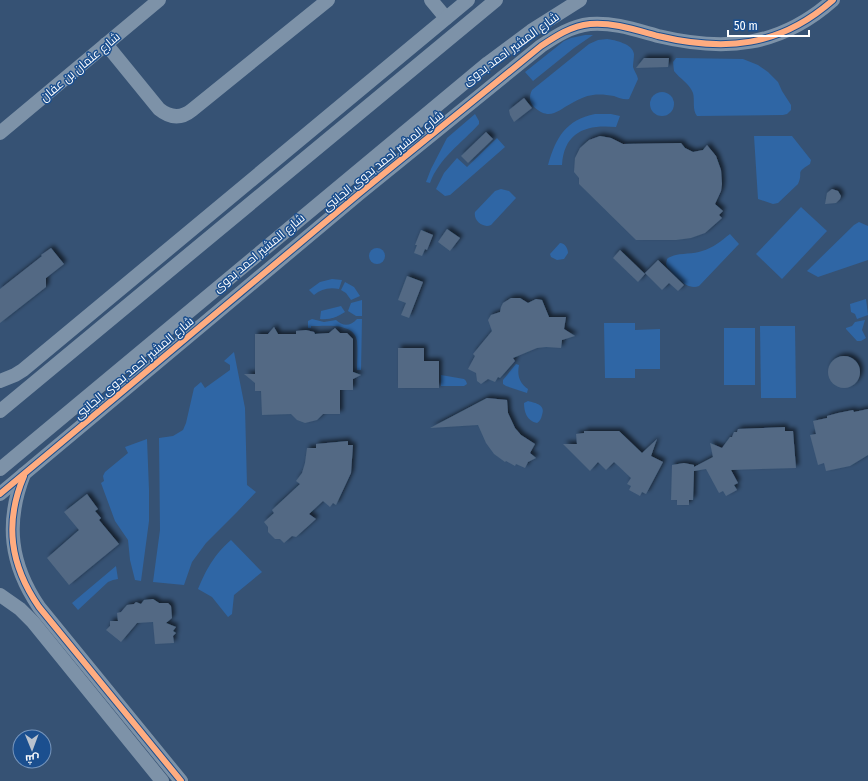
<svg xmlns="http://www.w3.org/2000/svg" width="868" height="781" viewBox="0 0 868 781" font-family="'Fira Sans Condensed',Cairo,sans-serif">
  <style>
    .green { fill: #2f66a5 }
    .building { fill: #526984; filter: url(#shadow) }
    .lines { fill: none; stroke-linecap: round; stroke-linejoin: round }
    .minor { stroke: #7d92a8; stroke-width: 14 }
    .cycleway-casing { stroke: #1b4f8f; stroke-width: 8 }
    .cycleway { stroke: #ffac80; stroke-width: 6 }
    .labels { text-anchor: middle; dominant-baseline: central; stroke-width: 3; stroke-linejoin: round; paint-order: stroke }
    .street-label { font-size: 12px; fill: #fff; stroke: #1b4f8f }
  </style>
  <defs>
    <filter id="shadow"><feDropShadow dx="3" dy="-3" stdDeviation="2" flood-color="#0009"/></filter>
  </defs>
  <rect width="100%" height="100%" fill="#365274"/>
  <g class="green">
    <path d="M585 35H593L574 48 533 81 525 72 564 41 571 38Z"/>
    <path d="M607 39C615 40 633 44 634 54 634 58 633 63 633 67 634 71 637 74 638 79L629 99C624 100 619 98 614 96 607 95 600 94 593 95 585 96 579 99 572 103 557 111 550 121 534 107 529 102 529 96 532 90L589 44 598 40Z"/>
    <path d="M676 58H680L743 59 758 65 768 72 778 82 782 91 791 105V110L787 114 783 115 697 116C692 110 695 100 693 93 689 83 680 79 674 71L673 62Z"/>
    <circle cx="662" cy="104" r="12"/>
    <path d="M475 114 479 121V124C462 143 439 158 430 183L426 182 431 169 447 138Z"/>
    <path d="M595 114H611L620 116 616 127C586 124 564 132 562 165H548C556 137 566 120 595 114Z"/>
    <path d="M754 136H792L811 160 810 164C794 174 804 171 798 184L778 203 773 204 758 199Z"/>
    <path d="M497 138 505 147 450 195 445 196 436 189 444 173 457 158 467 167Z"/>
    <path d="M501 189 509 191 516 198 491 225C483 229 473 220 475 212L495 191Z"/>
    <path d="M801 207 827 231 782 279 756 254Z"/>
    <path d="M859 222 868 226V260L818 277 807 271 854 225Z"/>
    <path d="M730 234 739 244 699 286C686 291 675 275 667 267L666 264 667 259C675 252 692 255 702 251 713 248 721 241 730 234Z"/>
    <path d="M560 243C565 243 568 249 568 253L564 259 557 260 551 257 550 254Z"/>
    <circle cx="377" cy="256" r="8"/>
    <path d="M332 279 342 280 339 289C329 287 321 289 314 295L309 290 320 282Z"/>
    <path d="M345 282 354 287 360 296 351 300 346 293 341 290Z"/>
    <path d="M866 299 868 315 857 319 855 314 851 312 850 304Z"/>
    <path d="M362 300V316H356L348 311 351 303Z"/>
    <path d="M341 306 345 312C337 317 330 320 320 319L321 311Z"/>
    <path d="M312 319 324 322 336 320C343 327 351 326 357 319H362L361 370H357C357 360 358 351 357 341 354 322 325 326 311 326V328H308V321Z"/>
    <path d="M865 320 862 330 866 338 861 341H857L846 329V328L852 326 855 322Z"/>
    <path d="M604 323H635V330L660 329V369H635V378H605Z"/>
    <path d="M760 326H795L796 398H761Z"/>
    <rect x="724" y="328" width="31" height="57"/>
    <path d="M234 352 245 408 247 485 256 492 237 512 206 543 192 562 184 585 153 582 160 530 159 438 173 436 183 430 186 423 194 388 201 382 205 388 230 370V365L224 361Z"/>
    <path d="M516 364 519 365C517 375 519 383 528 389L527 393 506 386 503 384V380Z"/>
    <path d="M441 375 464 379 466 381 467 384 464 386H441Z"/>
    <path d="M528 401C536 403 546 405 542 415 541 419 540 421 537 423 527 421 524 412 524 403Z"/>
    <path d="M147 439 149 490V521L141 581 135 580 130 560 128 540 115 521 101 483 104 481 103 476 105 472 128 453 125 447Z"/>
    <path d="M231 540 262 572 234 595 232 614 228 617 212 597 198 589C207 568 214 555 231 540Z"/>
    <path d="M116 566 118 579 113 580 108 582 78 610 72 603Z"/>
  </g>
  <g class="building">
    <path d="M644 58H669L668 67 636 68Z"/>
    <path d="M524 98 532 108 514 122 510 115 509 110Z"/>
    <path d="M486 132 493 139 468 163 461 156Z"/>
    <path d="M600 136 611 138 623 144 681 143 685 148 693 152 703 150 707 145 716 156 721 170 722 184 721 191 715 204 723 211 719 215 722 218 705 233 691 238 676 240H636L579 184V178L574 172 575 158 580 148 589 140Z"/>
    <path d="M832 189 838 191 841 196 840 199 836 203 825 204 827 193Z"/>
    <path d="M447 229 460 238 450 251 438 242Z"/>
    <path d="M421 230 433 235 427 250 425 249 422 256 414 253 417 245H415Z"/>
    <path d="M51 248 64 264 46 278V287L0 323V289L42 256 41 255Z"/>
    <path d="M620 250 645 274 638 282 613 258Z"/>
    <path d="M658 260 684 285 678 291 669 283 662 290 645 273Z"/>
    <path d="M407 276 423 282 409 318 401 315 406 303 398 300Z"/>
    <path d="M511 298H520L528 303 536 299 542 300 549 317H566L564 329 575 336 562 340 561 348 546 347 537 348 513 358 515 361 500 378 498 377 495 382 488 379 481 384 477 381 476 373 468 369 475 356 473 354 492 331 488 320 491 315 500 312 501 307 503 303Z"/>
    <path d="M274 327 278 334H296V331L306 330 314 332 315 334 329 333 335 328 340 333H347L353 339V372L361 375 353 379V390H340V414H323L317 420 305 423 297 420 291 414 262 415 261 391H255V383L244 374H255V334H268Z"/>
    <path d="M398 348H424V361H439V388H398Z"/>
    <circle cx="844" cy="372" r="16"/>
    <path d="M487 398 507 400 508 413 515 428 521 435 535 444 530 453 536 458 528 462 525 468 516 464 515 466 506 461 505 462 494 454 486 443 478 425 430 428Z"/>
    <path d="M868 409V455L850 466 826 471 824 463 818 465 810 435 816 434 813 421 827 418V416L838 413 853 410 854 412Z"/>
    <path d="M785 427V431H793L796 468 731 470 738 483 734 485 737 490 726 496 723 491 719 493 706 469 694 471 693 500H689V505H677V500H671L672 465 684 463 694 465V467L713 457 710 443 722 448 730 437H732L734 432H737L738 429Z"/>
    <path d="M584 431H619L642 453 657 439 651 456 663 462 646 494 642 492 640 496 629 490 631 486 627 484 631 478 614 462 606 470 598 462 590 471 563 444H577L576 434 584 433Z"/>
    <path d="M348 441V445H353L351 473 336 505 333 503 330 507 323 501 309 514 316 519 296 537 292 536 284 543 280 539H275L268 532V527L264 522 274 513 272 510 300 484 296 481 302 473 305 463 307 448H316V444Z"/>
    <path d="M87 494 98 509 95 511 101 518 99 520 119 544 69 585 47 558 79 530 64 512Z"/>
    <path d="M153 599 159 603H168L171 606 172 618 166 623 176 627 173 631 176 633 173 636 174 643 155 644 153 622 137 623 121 642 106 630 110 626V621H118L117 613 121 612 127 605 134 604 136 602 141 604 144 600Z"/>
  </g>
  <g class="lines">
    <g class="minor">
      <path d="M431 0 446 18"/>
      <path d="M106 44 159 109C170 118 181 119 192 110L328 0"/>
      <path d="M0 133 159 0"/>
      <path d="M0 381 15 375 23 370 468 0"/>
      <path d="M0 411 496 0"/>
      <path d="M0 469 488 63 531 31 580 0"/>
      <path d="M24 474C5 523 10 564 39 607L181 781"/>
      <path d="M0 494 360 193 541 46C556 36 571 26 590 24 613 22 636 30 658 36 725 52 780 47 833 0"/>
      <path d="M0 595 20 609 33 622 162 781"/>
    </g>
    <defs>
      <g id="cycleway">
        <path d="M24 476C4 523 10 565 39 607L181 781"/>
        <path d="M0 494 360 193 541 46C556 36 571 26 590 24 613 22 636 30 658 36 725 52 780 47 833 0"/>
      </g>
    </defs>
    <use href="#cycleway" class="cycleway-casing"/>
    <use href="#cycleway" class="cycleway"/>
  </g>
  <g class="labels">
    <g class="street-label">
      <text transform="translate(511 49) rotate(-36)">شارع المشير احمد بدوى</text>
      <text transform="translate(80 67) rotate(-40)">شارع عثمان بن عفان</text>
      <text transform="translate(383 161) rotate(-39)">شارع المشير احمد بدوى الجانبى</text>
      <text transform="translate(259 253) rotate(-40)">شارع المشير احمد بدوى</text>
      <text transform="translate(134 368) rotate(-40)">شارع المشير احمد بدوى الجانبى</text>
    </g>
  </g>
  <g transform="translate(32 749) rotate(179)"><circle r="19" fill="#1b4f8f" stroke="#7695bc"/>
  <path d="M0-3L7 15L0 10L-7 15Z" fill="#b9c2ce"/>
  <text y="-6" font-size="11" font-weight="bold" text-anchor="middle" fill="#ffffff">ش</text>
  </g>
  <path d="M728 30v6h81v-6" fill="none" stroke="#ffffff" stroke-width="2"/>
  <text x="734" y="30" font-size="12" fill="#ffffff" stroke="#1b4f8f" stroke-width="3" paint-order="stroke">50 m</text>
</svg>
